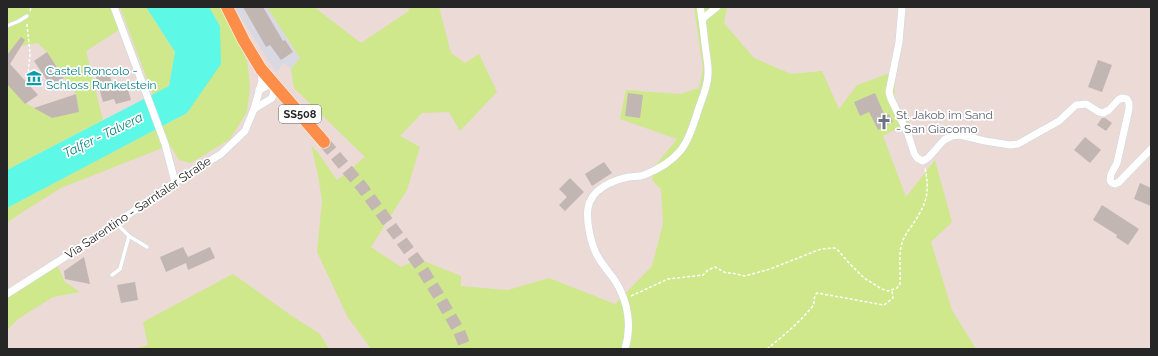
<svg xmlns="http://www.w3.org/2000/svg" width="1158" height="356" viewBox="0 0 1158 356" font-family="Raleway,sans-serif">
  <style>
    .industrial { fill: #d8d9e2 }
    .green { fill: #cfe88c }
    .water { fill: #5df9e6 }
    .building { fill: #c2b6b2 }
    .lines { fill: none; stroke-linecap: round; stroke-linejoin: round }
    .primary-tunnel { stroke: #c4b6b3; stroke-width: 12; stroke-dasharray: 12 6; stroke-linecap: butt }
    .service-casing { stroke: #cbd8e2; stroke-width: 4.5 }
    .minor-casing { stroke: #cbd8e2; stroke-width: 8 }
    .primary-casing { stroke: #fff; stroke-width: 13 }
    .path { stroke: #fff; stroke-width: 1.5; stroke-dasharray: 3 2; stroke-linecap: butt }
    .service { stroke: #fff; stroke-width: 3.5 }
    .minor { stroke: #fff; stroke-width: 7 }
    .primary { stroke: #fd8e49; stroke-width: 12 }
    .labels { text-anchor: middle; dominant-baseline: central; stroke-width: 3.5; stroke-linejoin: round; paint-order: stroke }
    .shield { fill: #fff; stroke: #676767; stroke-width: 1 }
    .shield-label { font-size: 11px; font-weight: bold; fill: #262626 }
    .culture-label { font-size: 12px; fill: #0d838f; stroke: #fff; text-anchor: start }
    .worship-label { font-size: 12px; fill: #5b616d; stroke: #fff; text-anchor: start }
    .street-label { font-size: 12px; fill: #262626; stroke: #fff }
    .water-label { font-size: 13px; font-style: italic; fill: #05837e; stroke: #fff }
  </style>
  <rect width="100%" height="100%" fill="#ebdad6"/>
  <path class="industrial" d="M234 7H267L300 59 291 69 284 63 276 72Z"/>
  <g class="green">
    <path d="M7 7H110L119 30 86 51 103 120 7 170V84L24 102 52 118 79 112 76 94 47 52 38 43 13 47 7 55Z"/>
    <path d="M120 7H146L175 52 169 86 153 95Z"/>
    <path d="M209 7H220L247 60 250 87 247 112 230 139 191 163 179 160 170 145 61 188 21 213 7 223V208L187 113 220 26Z"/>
    <path d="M267 7H314L361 43 409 11 408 7H439L451 53 465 63 479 54 497 92 460 131 449 112 422 113 400 136 420 147 407 190 371 247 401 267 419 259 461 276V286L508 290 549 278 615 304 652 266 663 224 661 189 652 180 654 167 677 139 620 119 626 90 680 94 699 88 703 69 694 7H727L724 23 754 58 791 74 822 71 839 109 857 85 896 71 894 101 909 122 883 136 906 197 935 160 952 222 931 242 952 310 976 349H371L347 316 317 252 322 201 318 175 311 145 319 154 337 180 365 157 294 88 291 69 300 58Z"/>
    <path d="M56 263 65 282 80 292 53 297 18 319 7 330V294Z"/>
    <path d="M233 274 292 316 320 334 329 349H134L148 345 143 322Z"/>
  </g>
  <path class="water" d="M146 7H209L220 26 221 64 187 113 7 208V170L169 86 175 52Z"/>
  <g class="building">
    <path d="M243 7H263L283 41 285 40 293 52 281 60 270 45 266 47Z"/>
    <path d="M21 37 25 40 10 64 38 95 25 104 7 84V55Z"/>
    <path d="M47 52 64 78 51 86 34 61Z"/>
    <path d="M1098 60 1112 65 1102 92 1088 87Z"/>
    <path d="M108 69 113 87 126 83 131 100 116 104 114 99 103 102 95 73Z"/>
    <path d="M628 93 643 95 640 118 625 116Z"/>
    <path d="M875 93 885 116 889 114 893 122 878 130 869 112 860 116 854 102Z"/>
    <path d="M76 94 79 112 52 118 34 108Z"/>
    <path d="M1102 118H1105L1112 123 1106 131 1097 125Z"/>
    <path d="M1085 137 1101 150 1090 163 1074 150Z"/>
    <path d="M604 162 612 173 592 186 585 174Z"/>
    <path d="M570 178 584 192 565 211 559 205 567 197 559 189Z"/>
    <path d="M1140 183 1151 188V206L1134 199Z"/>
    <path d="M1102 205 1139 229 1128 245 1116 237 1117 235 1093 220Z"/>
    <path d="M183 247 188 257 210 247 215 258 188 270 186 263 166 272 160 257Z"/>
    <path d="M84 257 90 284 65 279 64 271Z"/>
    <path d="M135 282 138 300 121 303 117 285Z"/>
  </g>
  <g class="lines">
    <path class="primary-tunnel" d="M324 142 362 187 421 267 440 298 459 331 466 349"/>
    <defs>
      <g id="service">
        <path d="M7 26 19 21 27 16"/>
        <path d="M116 223 129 236 147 247"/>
        <path d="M112 275 120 269 129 236"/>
      </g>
      <g id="minor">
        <path d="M114 7 165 144 175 182"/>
        <path d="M902 7 899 42 889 92 891 99 908 134 914 153 917 158 923 161 928 158 944 140 952 136 960 135 985 141 1010 145 1018 144 1059 121 1076 105 1086 104 1099 112 1103 113 1109 110 1118 100 1122 98 1127 99 1129 103V109L1117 163 1111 174 1110 180 1112 183 1115 184 1119 182 1151 149"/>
        <path d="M702 19 717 7"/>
        <path d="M254 109 272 98 275 86H267L259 90"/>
        <path d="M7 294 98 236 175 182 221 154 245 131 254 109 262 81 261 71"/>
        <path d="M625 349C632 326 628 302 616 282 611 274 603 266 598 257 591 245 586 222 588 208 591 189 613 180 629 177 634 176 639 177 644 175 657 170 672 161 681 150 689 140 692 128 696 117 700 102 709 86 708 70 708 64 707 58 706 52 704 37 703 22 700 7"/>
      </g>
      <path id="primary" d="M227 7 244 41 261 69 324 142"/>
    </defs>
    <use href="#service" class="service-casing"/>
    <use href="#minor" class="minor-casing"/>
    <use href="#primary" class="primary-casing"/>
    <g class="path">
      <path d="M30 11 31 7"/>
      <path d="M27 24 30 54 28 74"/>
      <path d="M631 296 668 279 703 275 708 270 715 267 726 273H732L745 276 770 269 821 249 834 248 837 249 848 262 864 278 882 289 888 291 897 288 900 284C901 271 898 256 902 243 904 236 909 230 913 224 927 203 930 192 925 168"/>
      <path d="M767 349C783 336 799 323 812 307 816 302 812 299 817 293L884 305 893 298 892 290"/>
    </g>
    <use href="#service" class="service"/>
    <use href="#minor" class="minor"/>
    <use href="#primary" class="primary"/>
  </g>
  <defs>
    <symbol id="museum-bare" viewBox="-9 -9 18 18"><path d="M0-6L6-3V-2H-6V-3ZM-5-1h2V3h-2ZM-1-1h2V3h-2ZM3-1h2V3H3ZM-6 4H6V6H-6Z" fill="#0f9aa8" stroke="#fff" stroke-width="2.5" paint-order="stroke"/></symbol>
    <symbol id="church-bare" viewBox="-9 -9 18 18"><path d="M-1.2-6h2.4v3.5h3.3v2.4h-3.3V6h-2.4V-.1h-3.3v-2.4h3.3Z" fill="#6b7280" stroke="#fff" stroke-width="2.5" paint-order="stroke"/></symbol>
  </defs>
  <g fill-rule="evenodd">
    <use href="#museum-bare" x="23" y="67" width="22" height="22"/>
    <use href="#church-bare" x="873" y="111" width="22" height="22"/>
  </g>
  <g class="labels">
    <rect class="shield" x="279" y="105" width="42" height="18" rx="3"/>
    <g class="shield-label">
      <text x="300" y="114">SS508</text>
    </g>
    <g class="culture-label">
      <text x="46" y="71">Castel Roncolo -<tspan x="46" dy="14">Schloss Runkelstein</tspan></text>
    </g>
    <g class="worship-label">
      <text x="896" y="115">St. Jakob im Sand<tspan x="896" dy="14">- San Giacomo</tspan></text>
    </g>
    <g class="street-label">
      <text transform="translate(138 208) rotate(-34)">Via Sarentino - Sarntaler Straße</text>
    </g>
    <g class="water-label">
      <text transform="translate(103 135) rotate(-26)">Talfer - Talvera</text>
    </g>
  </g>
  <rect width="1158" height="356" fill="none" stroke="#262626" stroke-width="16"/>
</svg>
